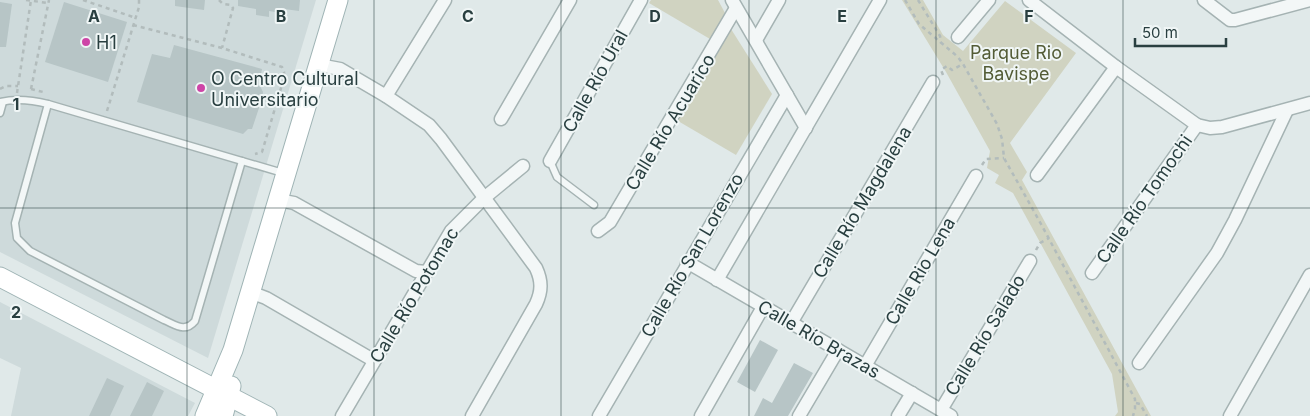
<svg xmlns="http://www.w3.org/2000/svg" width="1310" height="416" viewBox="0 0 1310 416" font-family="Inter,sans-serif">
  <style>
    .built { fill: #cedadb }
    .green { fill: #d0d3c1 }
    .building { fill: #b7c5c6 }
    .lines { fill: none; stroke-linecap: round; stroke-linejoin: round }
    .lane-casing { stroke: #a5b3b3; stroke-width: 9 }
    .street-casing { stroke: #a5b3b3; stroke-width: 15 }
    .primary-casing { stroke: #9fb4b5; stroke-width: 21 }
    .path { stroke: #b2bcbc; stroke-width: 2.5; stroke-dasharray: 4 4; stroke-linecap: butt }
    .lane { stroke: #f3f7f7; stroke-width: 6 }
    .street { stroke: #f3f7f7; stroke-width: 12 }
    .primary { stroke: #fff; stroke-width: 19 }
    .grid { fill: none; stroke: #293f40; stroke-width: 1; stroke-opacity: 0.55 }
    .poi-dot { fill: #ce45a7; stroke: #f0f6f6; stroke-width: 2 }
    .labels { text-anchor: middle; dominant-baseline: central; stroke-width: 4; stroke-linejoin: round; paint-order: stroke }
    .poi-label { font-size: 18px; fill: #293f40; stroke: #f0f6f6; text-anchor: start }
    .park-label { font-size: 18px; fill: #535c36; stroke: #f0f6f6 }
    .street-label { font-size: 18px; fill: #293f40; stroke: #f0f6f6 }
    .grid-label { font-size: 16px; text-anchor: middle; font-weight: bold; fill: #293f40; stroke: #f0f6f6; stroke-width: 4; stroke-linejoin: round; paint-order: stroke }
  </style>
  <rect width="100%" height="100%" fill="#e0e9e9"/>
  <g class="built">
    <path d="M0 0H316L208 358 0 252Z"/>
    <path d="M0 302 195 403 188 416H11L21 368 0 358Z"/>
  </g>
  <g class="green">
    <path d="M651 0H718L725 13 710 39 649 3Z"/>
    <path d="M902 0H923L943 35 963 51 1005 1 1076 53 1010 143 1027 172 1022 180 1151 416H1115L1118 412 1112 374 1013 193 995 183 999 175 987 168 990 151 946 72Z"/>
    <path d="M731 29 772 94 736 155 678 121Z"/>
  </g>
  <g class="building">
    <path d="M175 0H205L204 10 175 6Z"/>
    <path d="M238 0H300L299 11 277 8 275 12 269 11V17L256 15V9L238 6Z"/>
    <path d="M0 2 12 4 6 47H0Z"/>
    <path d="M64 2 127 22 108 82 45 62Z"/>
    <path d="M174 45 262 69 259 84 263 92 262 99 252 129H248L243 134 137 102 152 54 170 58Z"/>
    <path d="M760 340 778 350 755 392 737 382Z"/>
    <path d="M794 363 813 373 788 416H754L763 398 772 403Z"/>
    <path d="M107 378 124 386 110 416H89Z"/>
    <path d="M147 382 164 391 152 416H130Z"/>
  </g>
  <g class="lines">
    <defs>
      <g id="lane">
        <path d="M0 102C17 98 32 100 48 104L283 173"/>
        <path d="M48 104 15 223 17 238 30 251 164 320C176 325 185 333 195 321L242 161"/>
        <path d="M0 113 3 102"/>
        <path d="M550 161 557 177 594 205"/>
      </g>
      <g id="street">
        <path d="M732 0 806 128"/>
        <path d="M1029 0 1116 67 1197 125 1210 128 1222 127 1310 103"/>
        <path d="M1204 0 1230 20H1235L1310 0"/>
        <path d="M958 37 989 0"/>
        <path d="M756 40 779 0"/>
        <path d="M319 65 340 69 386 96 429 125 441 139 536 268C542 281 542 291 536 304L472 416"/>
        <path d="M386 96 445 0"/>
        <path d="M501 119 570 0"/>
        <path d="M550 161 641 0"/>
        <path d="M1037 175 1116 67"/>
        <path d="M278 200 294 203 416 271 426 272"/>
        <path d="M598 231 610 222 736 8"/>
        <path d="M687 262 951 416"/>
        <path d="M1092 273 1197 125"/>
        <path d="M717 280 880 0"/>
        <path d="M250 292 266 298 373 360"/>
        <path d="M791 323 933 82"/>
        <path d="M1139 363 1217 253 1235 220 1287 110"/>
        <path d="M865 366 976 176"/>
        <path d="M941 410 1030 261"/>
        <path d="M342 416 451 231 484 198 523 166"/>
        <path d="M599 416 787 95"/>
        <path d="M701 416 763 307"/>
        <path d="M799 416 838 350"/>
        <path d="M898 416 912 393"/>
        <path d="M1230 416 1310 275"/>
      </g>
      <g id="primary">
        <path d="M0 277 267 416"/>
        <path d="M205 416 233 350 338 0"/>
        <path d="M223 416 231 386"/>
      </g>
    </defs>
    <use href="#lane" class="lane-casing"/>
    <use href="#street" class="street-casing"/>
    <use href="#primary" class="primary-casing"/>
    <g class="path">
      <path d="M26 0 48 3"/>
      <path d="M83 0 136 18"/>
      <path d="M219 0 223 4 231 5 233 8 222 48"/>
      <path d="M905 0 919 24 958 57 963 64 997 124 1002 139 1004 158 1041 224 1135 399V409L1133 416"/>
      <path d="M918 0 940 36 941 43"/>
      <path d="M133 25 222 48 282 67 284 72V78L262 152 255 154"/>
      <path d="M943 75 941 70 947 66 952 70 963 64"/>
      <path d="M0 89 6 86H18"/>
      <path d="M31 89 43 92"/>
      <path d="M31 89 49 0"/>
      <path d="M17 93 31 0"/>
      <path d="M107 111 139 7V0"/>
      <path d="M982 165 986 159 1004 158"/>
      <path d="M1036 250 1040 243 1049 238"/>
      <path d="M1136 403 1140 404 1147 416"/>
    </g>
    <use href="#lane" class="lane"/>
    <use href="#street" class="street"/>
    <use href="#primary" class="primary"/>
  </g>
  <path class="grid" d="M187 0V416M374 0V416M561 0V416M749 0V416M936 0V416M1123 0V416M0 208H1310"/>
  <g class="poi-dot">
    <circle cx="86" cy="42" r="5"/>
    <circle cx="201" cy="88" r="5"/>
  </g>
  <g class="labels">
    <g class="poi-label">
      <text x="96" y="42">H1</text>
      <text x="211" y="78">O Centro Cultural<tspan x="211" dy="21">Universitario</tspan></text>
    </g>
    <g class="park-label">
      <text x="1016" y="52">Parque Rio<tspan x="1016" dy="21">Bavispe</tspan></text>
    </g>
    <g class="street-label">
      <text transform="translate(595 81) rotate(-61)">Calle Río Ural</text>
      <text transform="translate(670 122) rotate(-59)">Calle Río Acuarico</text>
      <text transform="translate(1144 199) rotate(-55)">Calle Río Tomochi</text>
      <text transform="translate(862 202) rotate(-59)">Calle Río Magdalena</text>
      <text transform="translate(692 255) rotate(-60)">Calle Río San Lorenzo</text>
      <text transform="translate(920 271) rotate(-60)">Calle Rio Lena</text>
      <text transform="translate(414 295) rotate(-59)">Calle Río Potomac</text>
      <text transform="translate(985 335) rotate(-59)">Calle Río Salado</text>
      <text transform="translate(819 339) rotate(30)">Calle Río Brazas</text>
    </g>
  </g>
  <g class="grid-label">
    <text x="94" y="22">A</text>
    <text x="281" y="22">B</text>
    <text x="468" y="22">C</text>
    <text x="655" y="22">D</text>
    <text x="842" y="22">E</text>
    <text x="1029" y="22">F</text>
    <text x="16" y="110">1</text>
    <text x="16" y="318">2</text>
  </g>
  <path d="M1135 38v8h91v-8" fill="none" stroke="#293f40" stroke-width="2.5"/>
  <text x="1142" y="38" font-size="15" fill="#293f40" stroke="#f0f6f6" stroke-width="4" paint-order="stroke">50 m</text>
</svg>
